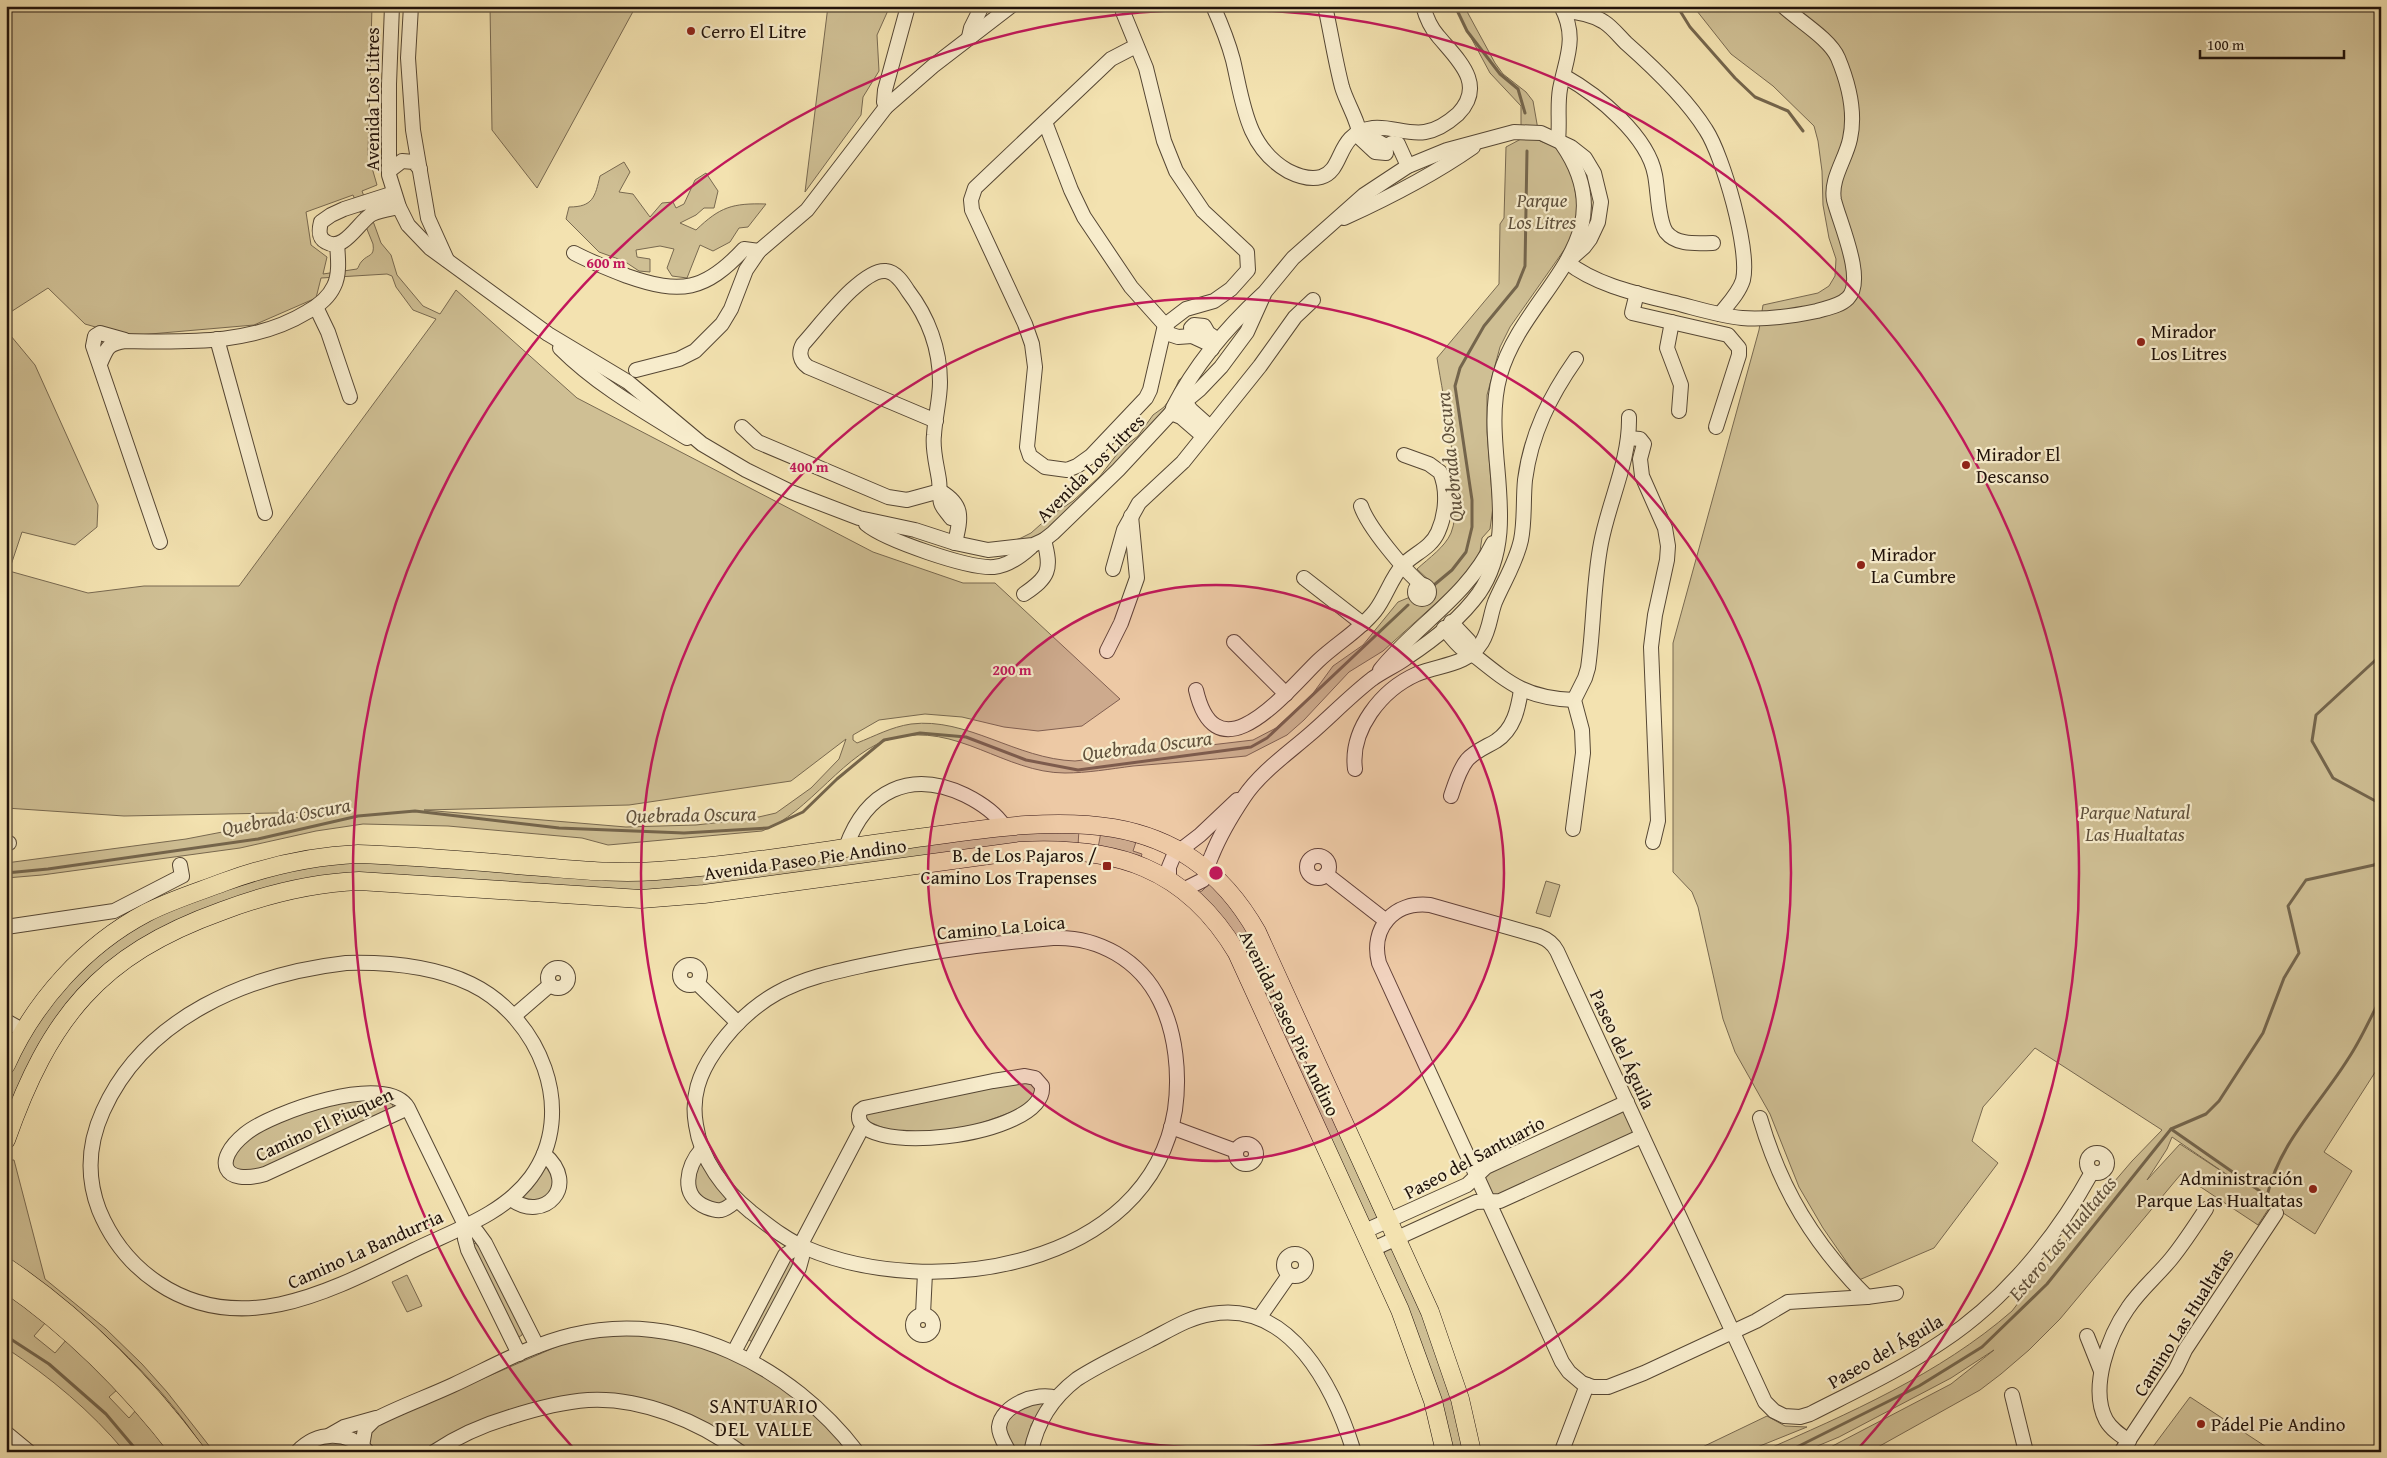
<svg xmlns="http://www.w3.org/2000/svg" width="2387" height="1458" viewBox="0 0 2387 1458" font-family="'Gentium Book Plus',serif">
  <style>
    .green { fill: #cfbf94; stroke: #786950; fill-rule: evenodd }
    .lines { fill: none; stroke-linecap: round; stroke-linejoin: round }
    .stream { stroke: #74654c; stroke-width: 3 }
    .minor-casing { stroke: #564734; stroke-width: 16 }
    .major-casing { stroke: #21130b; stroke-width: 19 }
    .minor { stroke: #f7eccc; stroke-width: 14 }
    .major { stroke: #f3e2b0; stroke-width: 18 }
    .ring { fill: none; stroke: #c2185b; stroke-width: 2.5 }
    .poi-dot { fill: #8f2418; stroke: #f7eccc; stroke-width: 2 }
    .labels { text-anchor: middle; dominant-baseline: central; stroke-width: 4.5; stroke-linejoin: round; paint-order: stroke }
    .poi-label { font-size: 19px; fill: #21130b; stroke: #f7eccc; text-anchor: start }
    .street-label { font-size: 19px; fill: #21130b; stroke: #f7eccc }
    .park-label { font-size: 19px; font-style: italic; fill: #5e4f3b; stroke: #f7eccc }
    .water-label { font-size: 20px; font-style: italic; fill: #60513c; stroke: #f7eccc }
    .neighbourhood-label { font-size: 20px; letter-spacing: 1px; fill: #21130b; stroke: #f7eccc }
    .centre { fill: #c2185b; stroke: #f7eccc; stroke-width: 2.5 }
    .ring-label { font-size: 15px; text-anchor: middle; font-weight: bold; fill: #c2185b; stroke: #f7eccc; stroke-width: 4.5; stroke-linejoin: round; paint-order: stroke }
  </style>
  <rect width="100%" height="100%" fill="#f3e2b0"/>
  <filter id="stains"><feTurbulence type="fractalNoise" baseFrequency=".004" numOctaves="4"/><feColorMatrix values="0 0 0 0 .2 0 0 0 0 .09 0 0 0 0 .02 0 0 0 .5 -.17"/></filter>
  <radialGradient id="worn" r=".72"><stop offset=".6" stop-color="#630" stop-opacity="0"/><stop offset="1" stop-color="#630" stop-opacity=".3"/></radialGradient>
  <g class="green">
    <path d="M6 6H372L368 154 377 185 362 191 381 243 391 255 397 275 423 306 440 314 456 290 577 398 873 552 963 583H995L1120 699 1082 726 1038 731 1004 727 962 717 925 714 879 720 853 735V740L857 743C875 736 891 727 911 724 967 717 1016 759 1075 761L1253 740 1276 728 1311 696 1333 666 1363 645 1398 602 1415 595 1433 584 1417 569C1429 558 1445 547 1451 533 1465 499 1443 397 1437 358L1499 284 1500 224 1504 218 1506 147 1521 139V106L1490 73 1454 6H1464L1495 63 1503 74 1526 92 1533 101 1540 141 1556 147 1570 162 1579 213 1569 243 1510 327 1500 347 1487 395V432L1493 507 1490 529 1482 538 1480 551 1474 564 1456 585 1383 651 1349 672 1304 720 1287 735 1246 756C1208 760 1170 763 1133 766 1110 769 1087 773 1065 773 1005 773 956 722 894 738 846 749 809 814 762 831L608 845 582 838 448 826 363 824 316 831 240 848 42 875 6 878V863L186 839 326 812 124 816 6 808V330L35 365 98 505 97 527 75 545 22 532 9 571 88 593 144 586H239L436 319 413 310 396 287 392 276 387 274 321 278 316 298 254 325 127 336 85 324 48 288 6 315ZM353 195 373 244C375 257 368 254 362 261 359 264 359 267 357 269L323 274 327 257 311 245 306 212ZM846 739 839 759 811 788 776 813 750 819 696 825 626 827 424 810 629 805 791 781Z"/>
    <path d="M490 6H636L537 188 492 130Z"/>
    <path d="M828 6H890L877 35 879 71 863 97 861 115 805 192Z"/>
    <path d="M1693 6H2381V1063L2324 1152 2352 1171 2315 1234 2271 1205 2258 1225 2181 1174 2060 1319 2029 1350 2001 1374 1980 1390 1869 1452H1821L1951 1384 1994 1350 1951 1378 1839 1437 1803 1452H1761C1848 1414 1940 1374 2012 1311L2090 1210 2132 1161 2162 1130 2035 1048 1983 1107 1972 1141 1998 1163 1934 1248 1859 1280 1823 1228 1799 1187 1770 1114 1735 1052 1723 1019 1698 907 1692 892 1673 872V643L1759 330 1763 305 1818 293 1829 286 1835 276 1836 259 1829 238 1823 205 1822 171 1818 141 1814 126 1773 86 1731 54ZM2172 1137 2229 1176 2180 1144 2147 1180 2167 1149Z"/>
    <path d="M624 162 630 172 619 192 633 194 650 217 662 203 673 202 676 208 684 204 695 180 706 173 718 191 714 208H704L696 215 680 223 696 230C720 207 732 203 766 204L748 227 739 228 730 242 713 251 700 245 687 278 672 276 667 268 674 249 660 246 636 250 637 257 650 259V272L639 271 624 261 599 252 566 219 569 207C593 207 595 197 600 176Z"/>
    <path d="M1190 372C1163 421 1107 474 1065 512 1056 520 1047 531 1036 537 1019 546 1003 545 984 544L1010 542 1021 538 1031 533 1050 516 1073 501 1100 476 1121 449 1138 436 1153 415 1164 407 1171 398 1179 380Z"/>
    <path d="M1079 829 1078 846 669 891 295 883 104 969 6 1120V1074L19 1047 57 992 112 942 167 908 264 873 366 860 599 876 1008 831Z"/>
    <path d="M1101 832 1137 839 1133 851 1142 854 1140 860 1098 848Z"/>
    <path d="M1546 881 1560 885 1550 917 1536 913Z"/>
    <path d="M1211 882 1244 921 1378 1219 1375 1222H1368L1333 1149 1195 894 1202 891Z"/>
    <path d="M1028 1082 1034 1083 1037 1092 1023 1108 970 1127 946 1132H894L867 1121 865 1114 1001 1084Z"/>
    <path d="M362 1099 391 1102 393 1106 391 1110 254 1172 237 1171 231 1163C239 1123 328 1105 362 1099Z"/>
    <path d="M1620 1109 1626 1112 1634 1130 1630 1136 1501 1196 1493 1195 1485 1178 1486 1170Z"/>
    <path d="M8 1160H14L45 1279 106 1329 142 1364 167 1392 214 1452H206C156 1374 82 1310 6 1258V1165Z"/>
    <path d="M700 1160 729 1199 719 1206 699 1200C693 1186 692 1173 700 1160Z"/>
    <path d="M544 1165H552L553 1192 536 1202 521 1198 541 1174Z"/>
    <path d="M476 1243 480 1244 523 1331 522 1335 519 1337 515 1335 472 1248 473 1244Z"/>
    <path d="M1389 1248 1395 1249 1438 1348 1467 1452H1450L1383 1254Z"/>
    <path d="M793 1254 797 1259 752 1342 748 1339Z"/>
    <path d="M407 1275 422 1306 407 1312 392 1282Z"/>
    <path d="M6 1292 46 1322 34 1336 55 1353 67 1339 118 1389 109 1397 129 1418 137 1409 172 1452H125C91 1411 50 1377 6 1348Z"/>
    <path d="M610 1334C626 1334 643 1333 659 1334 731 1343 804 1398 849 1452H752L725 1432 673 1409 619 1396 496 1415 464 1427 427 1452H374L370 1446 346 1431 415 1408 572 1340Z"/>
    <path d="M2190 1397 2274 1452H2149Z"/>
    <path d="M1040 1399 1044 1403 1031 1425 1026 1452H1013L1004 1425 1011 1413Z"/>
    <path d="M1767 1416 1785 1426 1807 1427 1745 1452H1692Z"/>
    <path d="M324 1441 349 1444 360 1452H304Z"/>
  </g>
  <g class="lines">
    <g class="stream">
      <path d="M1455 6 1467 31 1500 74 1518 89 1525 113"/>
      <path d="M1677 6 1690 27 1735 78 1755 97 1788 111 1803 131"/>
      <path d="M1434 585 1452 570 1466 552 1472 527V500L1455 386 1460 368 1484 326 1517 286 1525 266 1527 151"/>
      <path d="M2381 655 2316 715 2312 741 2333 778 2381 804"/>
      <path d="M6 873 48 869 258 839 358 816 415 811 559 828 684 833 768 828 803 812 837 779 884 740 920 733 966 737 1026 760 1078 770 1251 747 1267 738 1408 605"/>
      <path d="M2171 1129 2267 1196C2279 1143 2320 1104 2348 1059 2361 1040 2370 1018 2381 998"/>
      <path d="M6 1336 49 1364 106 1414 138 1452"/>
      <path d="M1787 1452 1919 1386 1982 1347 2047 1284 2171 1129 2206 1114 2219 1101 2263 1033 2284 978 2299 953 2288 906 2306 880 2374 865 2381 860"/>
    </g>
    <defs>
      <g id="minor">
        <path d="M392 6 389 84V175L399 207 408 225 430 248 548 334 628 382 702 444 746 470 791 492 859 518 915 530 955 543 988 550 1033 545 1044 540 1053 533 1118 470 1171 413 1200 389 1221 367 1247 332 1265 292 1293 258 1364 195 1408 166 1447 150 1514 132 1541 133 1571 147 1585 158 1594 173 1601 202 1598 222 1590 239 1584 247 1567 262"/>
        <path d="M411 6 408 58 413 130 428 218 447 260"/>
        <path d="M1213 6C1221 24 1228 41 1233 60 1243 102 1246 147 1288 171 1298 176 1310 180 1321 177 1345 170 1335 133 1373 128 1390 126 1408 135 1425 132 1438 130 1449 122 1458 114 1487 84 1457 59 1438 36 1431 28 1426 17 1423 6"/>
        <path d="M1325 6C1331 33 1335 60 1342 87 1347 104 1359 121 1360 138L1375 152 1386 153"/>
        <path d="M1564 11C1578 12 1592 14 1604 22 1612 27 1619 36 1626 43 1652 66 1688 101 1706 130 1723 156 1750 250 1743 280 1739 293 1728 304 1720 314"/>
        <path d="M1123 12 1146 68 1164 141 1176 171 1203 211 1247 252 1248 270 1231 289 1214 301 1186 309 1165 325 1150 390 1146 398 1091 456 1077 466 1067 470 1045 467 1030 456 1027 447 1035 367 1032 344 1025 324 972 210 971 200 975 188 1111 59 1136 46"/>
        <path d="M969 37 971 28 982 6"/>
        <path d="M1564 76C1598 95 1648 136 1655 175 1658 190 1658 220 1666 232 1677 246 1698 243 1713 243"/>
        <path d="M886 107 884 102 885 90 908 6"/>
        <path d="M1045 122 1071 190 1084 217 1131 287 1165 325 1169 334 1178 337 1192 336"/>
        <path d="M1360 131 1386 146 1392 143 1398 144 1408 166"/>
        <path d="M1558 140C1560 123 1557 106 1560 89 1566 58 1578 38 1561 6"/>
        <path d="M389 171 402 161 414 162 420 169"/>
        <path d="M394 193 344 209 331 215 321 222C319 230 318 238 326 242 344 253 359 221 372 214 381 210 390 209 399 207"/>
        <path d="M1344 218C1388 198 1433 175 1473 147"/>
        <path d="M574 253C591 262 609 269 627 276 681 295 705 291 744 249L759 251"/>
        <path d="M1567 262C1598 287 1644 295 1683 305 1702 310 1722 316 1742 318 1767 320 1793 316 1817 311 1827 308 1840 306 1848 298 1866 280 1839 221 1834 200 1830 179 1846 159 1850 139 1856 112 1848 82 1838 58 1830 39 1799 21 1783 6"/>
        <path d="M1637 293 1632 313 1728 335 1739 348V355L1716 427"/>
        <path d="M316 307 328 332 350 397"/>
        <path d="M1672 322 1667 348 1681 385 1679 411"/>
        <path d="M217 339 265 513"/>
        <path d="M125 340 100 333 95 336 93 346 160 542"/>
        <path d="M560 348C597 385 643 411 687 438"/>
        <path d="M1212 349 1207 343 1192 336 1191 328 1194 325 1204 326 1208 333 1218 340"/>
        <path d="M100 364C107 348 107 344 125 341 187 342 253 345 307 312 318 306 329 297 334 286 340 274 338 257 337 244"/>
        <path d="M636 370 679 359 695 351 722 324 731 309 746 270 759 251 807 210 886 107 933 66 1011 6"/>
        <path d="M1185 402 1191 410 1210 427"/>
        <path d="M1173 408C1195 365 1227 327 1263 294"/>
        <path d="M1171 413 1181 417 1203 436"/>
        <path d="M936 421 808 367C800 361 798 353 803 344 819 327 862 268 886 271 896 272 903 283 908 291 928 317 940 349 940 382 940 400 935 417 934 435 932 449 937 466 939 480 940 487 939 495 941 503 942 508 948 513 951 518L958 519"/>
        <path d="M742 427 758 442 888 497 907 500 940 491"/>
        <path d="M1628 438 1640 439 1644 444 1640 459 1642 476 1665 528 1668 546 1667 560 1655 615 1651 647 1658 821 1653 842"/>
        <path d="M940 491C964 505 961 517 955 543"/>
        <path d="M1361 506C1368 527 1405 571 1422 585"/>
        <path d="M866 524C885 540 969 569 994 567 1007 566 1021 556 1031 547"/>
        <path d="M1113 569 1124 530 1139 503 1183 462 1260 366 1295 317 1313 300"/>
        <path d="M1304 578 1363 624"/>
        <circle cx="1422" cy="592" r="7"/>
        <path d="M1024 594C1049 577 1052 570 1044 540"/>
        <path d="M1451 622 1469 641 1473 654"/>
        <path d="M1444 628C1450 636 1457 645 1465 651 1468 653 1472 653 1475 656 1510 684 1526 698 1574 700"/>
        <path d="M1234 642 1286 694"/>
        <path d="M1107 651 1121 623 1137 578 1131 516"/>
        <path d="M1380 670C1416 625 1467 597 1493 543"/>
        <path d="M1196 690C1217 780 1287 691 1318 661 1337 643 1359 631 1375 611 1386 597 1391 578 1403 565 1415 553 1431 548 1438 532 1446 514 1448 490 1440 472L1429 464 1404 455"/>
        <path d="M1355 769C1350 730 1381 690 1417 674 1441 664 1467 666 1482 642 1490 629 1490 615 1495 602 1504 581 1516 563 1521 540 1525 520 1523 500 1525 480 1531 434 1550 396 1576 359"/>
        <path d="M1451 796C1455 784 1459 770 1467 760 1475 751 1486 747 1496 741 1514 729 1518 709 1521 690"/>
        <path d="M1573 829 1583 753 1582 730 1574 700 1585 678 1588 668C1594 626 1593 584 1601 543 1609 501 1630 460 1629 417"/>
        <path d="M6 843H9"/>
        <path d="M846 847C866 791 910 769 965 795 979 802 995 812 1004 826"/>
        <circle cx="1318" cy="867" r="11"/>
        <path d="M1326 874 1385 920"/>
        <path d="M1169 880V867L1174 855 1200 835 1237 800"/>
        <path d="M1183 890 1203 880C1207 872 1208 863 1212 855 1220 835 1232 815 1244 797 1260 773 1287 754 1309 735 1330 717 1350 696 1372 679 1383 671 1395 666 1406 658 1432 641 1461 618 1479 593 1524 527 1480 446 1500 375 1524 290 1629 240 1562 144"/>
        <path d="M6 927 114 911 182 876 180 865"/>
        <path d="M1053 938C1098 936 1140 960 1160 1001 1176 1033 1180 1075 1175 1110 1149 1269 930 1301 806 1248 786 1240 768 1225 751 1212 724 1190 701 1160 696 1125 691 1097 699 1074 715 1051 731 1028 752 1007 777 993 806 977 838 971 870 964 931 951 992 943 1053 938Z"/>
        <path d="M346 963C388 962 433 966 471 984 539 1017 579 1111 531 1177 504 1214 455 1230 414 1250 334 1289 243 1340 158 1283 131 1265 111 1239 99 1210 86 1176 88 1144 103 1111 145 1017 249 974 346 963Z"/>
        <circle cx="690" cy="975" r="10"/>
        <circle cx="558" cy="978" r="10"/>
        <path d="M697 983 738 1023"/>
        <path d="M514 1016 550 985"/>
        <path d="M6 1021 24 1031"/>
        <path d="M1025 1076 1035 1078 1042 1086C1047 1139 843 1159 860 1111L864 1108 993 1081Z"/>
        <path d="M408 1108 265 1174C223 1186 212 1161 245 1134 270 1113 387 1071 408 1108L465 1225V1239L468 1250 519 1354"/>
        <path d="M1760 1118C1781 1190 1814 1244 1867 1297"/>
        <path d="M1171 1127 1236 1151"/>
        <circle cx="1246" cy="1154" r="10"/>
        <path d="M702 1149C687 1166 679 1196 706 1207 711 1209 716 1211 721 1210 727 1209 732 1204 737 1200"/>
        <circle cx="2097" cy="1163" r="10"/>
        <path d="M511 1199C544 1224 581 1185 544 1154"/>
        <path d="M465 1225 477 1232 485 1243 537 1346"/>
        <path d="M1365 1231 1467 1185 1486 1167 1627 1102"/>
        <path d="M1373 1249 1476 1202 1500 1201 1642 1136"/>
        <circle cx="1295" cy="1265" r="11"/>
        <path d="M1896 1293 1867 1297 1788 1302 1756 1321 1644 1373 1608 1387H1593L1582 1383 1569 1372 1562 1362 1379 963C1370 928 1394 901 1430 905L1539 936C1547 939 1553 943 1557 951L1765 1402 1774 1411 1784 1416 1800 1417 1810 1414C1855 1391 1902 1369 1943 1341 2005 1300 2057 1236 2092 1172"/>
        <path d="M923 1314 925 1273"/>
        <circle cx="923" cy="1325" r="10"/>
        <path d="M1259 1318 1289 1275"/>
        <path d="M2087 1336 2101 1371"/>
        <path d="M734 1352 785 1255 800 1246"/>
        <path d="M750 1360 799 1268 802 1257 800 1246 863 1126"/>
        <path d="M2012 1395 2026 1452"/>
        <path d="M6 1433 29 1452"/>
        <path d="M330 1435 344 1427 376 1418"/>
        <path d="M2129 1441C2120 1435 2111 1429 2106 1420 2089 1388 2109 1335 2128 1308 2140 1290 2157 1276 2171 1259 2184 1243 2195 1226 2206 1209"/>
        <path d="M362 1446 365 1429 374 1420C399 1407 427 1397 453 1385 492 1367 530 1345 572 1335 680 1309 791 1366 857 1452"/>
        <path d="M1563 1448 1587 1385"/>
        <path d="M297 1452C317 1431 347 1430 367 1451"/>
        <path d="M434 1452C458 1436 483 1425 510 1417 535 1409 561 1402 588 1400 640 1397 699 1421 740 1452"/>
        <path d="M1009 1452C1005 1444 999 1436 999 1427 1001 1405 1038 1391 1056 1398"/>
        <path d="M1031 1452C1037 1421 1052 1398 1077 1379 1100 1364 1125 1353 1148 1341 1168 1331 1189 1317 1211 1314 1291 1300 1334 1388 1354 1452"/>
        <path d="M2121 1452 2176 1369 2185 1350 2276 1213"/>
      </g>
      <g id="major">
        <path d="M6 1065C34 1002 85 945 146 913 171 900 198 892 224 882 268 866 310 856 358 854 419 856 481 862 542 867 580 870 618 874 656 871 741 865 825 850 910 839 1043 821 1178 793 1257 932L1430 1312 1460 1399 1472 1452"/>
        <path d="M6 1140C49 1018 99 955 222 911 267 894 311 883 359 881L641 899 704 894 1020 851C1115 846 1186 867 1237 953L1400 1310 1433 1401 1445 1452"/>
        <path d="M6 1267C80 1317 143 1381 196 1452"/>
        <path d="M6 1283C73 1329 131 1388 180 1452"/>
      </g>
    </defs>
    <use href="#minor" class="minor-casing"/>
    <use href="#major" class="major-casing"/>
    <use href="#minor" class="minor"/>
    <use href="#major" class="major"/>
  </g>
  <circle cx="1216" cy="873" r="288" fill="#c2185b" fill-opacity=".12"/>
  <g class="ring">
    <circle cx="1216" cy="873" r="288"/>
    <circle cx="1216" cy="873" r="575"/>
    <path d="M575 1450A863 863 0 1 1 1857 1450"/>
  </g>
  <g class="poi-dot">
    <circle cx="691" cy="31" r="5"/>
    <circle cx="2141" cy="342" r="5"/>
    <circle cx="1966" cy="465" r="5"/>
    <circle cx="1861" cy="565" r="5"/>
    <rect x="1102" y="861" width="10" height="10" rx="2.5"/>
    <circle cx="2313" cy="1189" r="5"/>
    <circle cx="2201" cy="1424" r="5"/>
  </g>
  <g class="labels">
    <g class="poi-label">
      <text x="701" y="31">Cerro El Litre</text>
      <text x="2151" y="331">Mirador<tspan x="2151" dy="22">Los Litres</tspan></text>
      <text x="1976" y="454">Mirador El<tspan x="1976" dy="22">Descanso</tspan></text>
      <text x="1871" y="554">Mirador<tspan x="1871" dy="22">La Cumbre</tspan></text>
      <text x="1097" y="855" text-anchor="end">B. de Los Pajaros /<tspan x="1097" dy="22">Camino Los Trapenses</tspan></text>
      <text x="2303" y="1178" text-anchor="end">Administración<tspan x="2303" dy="22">Parque Las Hualtatas</tspan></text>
      <text x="2211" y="1424">Pádel Pie Andino</text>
    </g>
    <g class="street-label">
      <text transform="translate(372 99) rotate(-90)">Avenida Los Litres</text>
      <text transform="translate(1090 468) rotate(-45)">Avenida Los Litres</text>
      <text transform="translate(805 859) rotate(-8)">Avenida Paseo Pie Andino</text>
      <text transform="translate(1001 927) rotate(-5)">Camino La Loica</text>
      <text transform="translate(1290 1023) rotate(64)">Avenida Paseo Pie Andino</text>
      <text transform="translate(1623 1049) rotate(65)">Paseo del Águila</text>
      <text transform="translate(324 1124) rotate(-25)">Camino El Piuquen</text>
      <text transform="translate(1474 1157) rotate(-28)">Paseo del Santuario</text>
      <text transform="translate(365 1249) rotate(-24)">Camino La Bandurria</text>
      <text transform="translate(2183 1322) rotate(-58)">Camino Las Hualtatas</text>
      <text transform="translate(1885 1351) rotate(-30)">Paseo del Águila</text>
    </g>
    <g class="park-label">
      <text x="1542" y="200">Parque<tspan x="1542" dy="22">Los Litres</tspan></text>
      <text x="2135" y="812">Parque Natural<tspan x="2135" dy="22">Las Hualtatas</tspan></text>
    </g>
    <g class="water-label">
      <text transform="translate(1449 457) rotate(-96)">Quebrada Oscura</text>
      <text transform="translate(1147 745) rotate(-7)">Quebrada Oscura</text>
      <text transform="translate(691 814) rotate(-1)">Quebrada Oscura</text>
      <text transform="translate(286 816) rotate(-11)">Quebrada Oscura</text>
      <text transform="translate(2062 1238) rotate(-50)">Estero Las Hualtatas</text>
    </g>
    <g class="neighbourhood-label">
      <text x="764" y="1405">SANTUARIO<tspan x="764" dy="23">DEL VALLE</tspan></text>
    </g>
  </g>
  <circle cx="1216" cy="873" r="8" class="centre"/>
  <g class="ring-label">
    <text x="606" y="268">600 m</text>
    <text x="809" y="472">400 m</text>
    <text x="1012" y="675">200 m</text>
  </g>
  <rect width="2387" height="1458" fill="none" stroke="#f3e2b0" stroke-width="25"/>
  <rect x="8" y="8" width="2372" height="1443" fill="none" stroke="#21130b" stroke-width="2.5"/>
  <rect x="12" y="12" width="2362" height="1433" fill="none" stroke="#21130b"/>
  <path d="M2200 50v8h144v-8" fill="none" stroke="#21130b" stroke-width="2.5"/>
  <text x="2207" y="50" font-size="15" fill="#21130b" stroke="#f7eccc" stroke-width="4" paint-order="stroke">100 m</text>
  <rect width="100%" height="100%" filter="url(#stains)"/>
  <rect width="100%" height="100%" fill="url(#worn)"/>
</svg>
